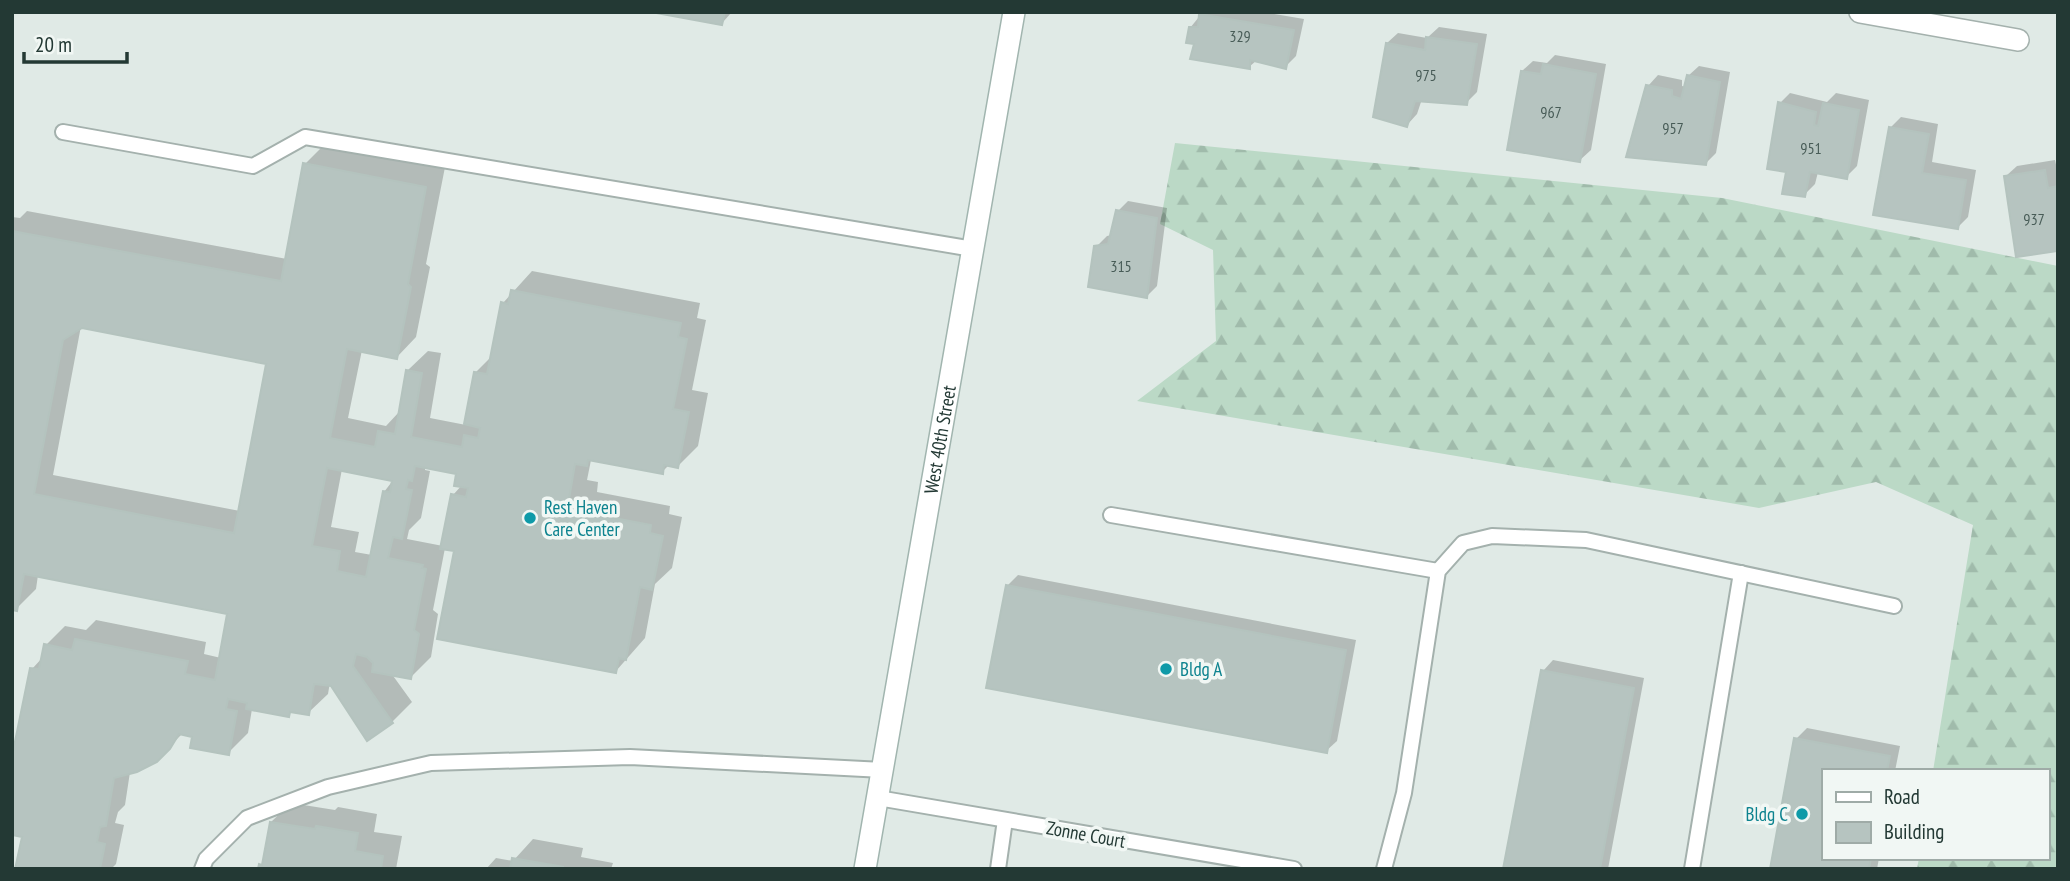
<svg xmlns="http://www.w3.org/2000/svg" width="2070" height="881" viewBox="0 0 2070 881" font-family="'PT Sans Narrow',sans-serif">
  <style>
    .forest { fill: url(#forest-firs) }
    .shadow { fill: #0003; fill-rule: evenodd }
    .building { fill: #b6c4c0; stroke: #b4c3be; stroke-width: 2; fill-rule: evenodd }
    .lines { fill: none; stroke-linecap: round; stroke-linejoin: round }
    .lane-casing { stroke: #a4b1ad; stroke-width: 18 }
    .street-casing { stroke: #a4b1ad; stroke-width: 24 }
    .secondary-casing { stroke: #a1b5af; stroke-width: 24 }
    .lane { stroke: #fff; stroke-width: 14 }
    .street { stroke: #fff; stroke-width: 21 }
    .secondary { stroke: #fff; stroke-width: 21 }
    .culture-dot { fill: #0f9aa8; stroke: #f1f7f4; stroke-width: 2.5 }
    .labels { text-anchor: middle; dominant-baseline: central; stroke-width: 7; stroke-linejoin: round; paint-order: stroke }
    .number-label { font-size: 16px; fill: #485c57 }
    .street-label { font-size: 19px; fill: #233934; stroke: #f1f7f4 }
    .culture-label { font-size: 19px; fill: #0d838f; stroke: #f1f7f4; text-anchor: start }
  </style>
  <defs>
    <pattern id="forest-firs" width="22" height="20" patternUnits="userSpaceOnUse" patternTransform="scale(1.75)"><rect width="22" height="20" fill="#bbd9c6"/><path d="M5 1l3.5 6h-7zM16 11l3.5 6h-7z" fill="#a0bbab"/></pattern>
  </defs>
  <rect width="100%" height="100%" fill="#e0eae6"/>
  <path class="forest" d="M1175 143 1722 198 2058 266V869H1917L1919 858H2047V771H1933L1973 525 1876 482 1759 508 1137 401 1216 341 1213 250 1160 224Z"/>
  <g class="shadow">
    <path d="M654 12H732L722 23Z"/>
    <path d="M1203 12H1262L1304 19 1296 56 1285 67 1257 60 1249 67 1196 43 1190 28Z"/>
    <path d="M1439 27 1487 34 1477 92 1466 103 1422 99 1417 114 1407 125 1387 43 1398 33 1427 38Z"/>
    <path d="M1555 55 1606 64 1591 150 1580 160 1522 71 1533 61 1547 63Z"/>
    <path d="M1699 66 1730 72 1716 153 1705 164 1648 86 1658 75 1682 80V86L1686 87 1688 76Z"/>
    <path d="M1790 93 1827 102 1836 93 1869 100 1857 166 1846 177 1818 172 1815 184 1804 195 1788 171 1780 103Z"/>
    <path d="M1901 117 1938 124 1932 162 1976 170 1968 217 1957 228 1890 128Z"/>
    <path d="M324 145 445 167 426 264 430 267 416 337 397 357 362 350 348 418 386 426 399 412 408 370 428 351 441 353 430 418 466 425 476 372 492 356 503 303 532 271 700 303 697 318 706 320 692 390 708 393 698 446 678 466 670 464 662 472 591 460 587 480 598 482 597 492 670 506 669 514 682 517 672 568 655 584 645 638 616 671 456 550 445 548 433 610 438 614 431 657 411 677 391 673 412 702 392 722 368 738 330 682 328 694 308 713 293 710 288 715 252 709 248 733 228 753 194 735 183 733 156 760 130 772 125 805 118 812 115 823 124 825 116 864 111 869H17L24 836 32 669 43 657 46 645 65 626 86 630 96 620 206 642 204 654 221 658 229 612 38 575 36 589 16 609 12 608V217L20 218 27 211 287 259 305 164ZM81 326 268 362 240 511 53 475ZM425 466 458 473 462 485 453 495 443 546 407 539 409 530 421 518 430 471 425 470ZM342 469 394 479 384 492 372 555 355 552 359 532 331 527Z"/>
    <path d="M2055 160 2058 174V249L2006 176 2017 166Z"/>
    <path d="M1128 201 1167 208 1157 286 1147 296 1096 247 1107 236 1112 235 1118 211Z"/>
    <path d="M1018 575 1356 640 1337 741 1326 751 1007 586Z"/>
    <path d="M1553 660 1644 678 1608 869H1505L1543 671Z"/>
    <path d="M1807 728 1900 746 1895 771H1823V858H1879L1877 869H1772L1796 739Z"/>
    <path d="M291 803 335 810 338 807 377 814 374 832 402 836 396 869H260L264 860 271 822Z"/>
    <path d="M533 839 583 848 581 857 613 863 611 869H486L496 858 513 861Z"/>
  </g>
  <g class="building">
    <path d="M651 12H725L722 25Z"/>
    <path d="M1199 14 1294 30 1286 69 1250 60V69L1190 59 1194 44 1186 43 1189 27H1198Z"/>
    <path d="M1426 37 1477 44 1467 105 1415 101 1407 127 1373 117 1386 43 1425 50Z"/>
    <path d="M1543 64 1596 74 1580 162 1507 150 1521 71 1541 74Z"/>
    <path d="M1687 75 1720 82 1706 165 1626 157 1646 85 1672 90V96L1681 99Z"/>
    <path d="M1778 102 1816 112 1814 125 1818 126 1823 103 1859 110 1847 179 1810 172 1805 197 1782 194 1786 172 1767 169Z"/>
    <path d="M1889 127 1929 134 1922 173 1966 180 1958 229 1873 215Z"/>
    <path d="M303 163 426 187 408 284 411 287 397 359 347 349 330 438 375 447 378 431 395 434 406 370 422 373 411 437 462 447 464 435 478 438 480 428 464 424 474 372 487 374 501 302 508 304 511 290 681 323 678 337 687 339 673 409 689 412 678 468 664 465 663 474 588 460 587 466 575 464 569 499 580 501 578 511 651 525 650 533 663 536 652 590 640 587 626 660 619 658 616 673 437 639 454 551 440 549 451 494 466 497 468 488 454 486 456 474 415 466 412 481 408 480 406 489 412 490 402 539 393 537 388 558 423 565 422 568 426 569 414 630 419 634 411 679 372 672 373 663 367 657 356 654 353 666 393 723 367 741 331 686 314 684 309 715 290 712 289 717 246 709 247 703 228 699 226 709 237 711 229 755 190 748 192 737 179 734 170 749 157 762 137 772 114 778 106 826 100 827 97 842 105 844 100 869H15L22 837 12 835V756L30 668 39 669 44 644 72 650 75 639 188 661 185 674 215 680 227 614 24 574 17 611 12 610V231L281 281ZM82 328 266 364 234 533 34 494 63 340ZM327 468 392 481 390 492 383 491 366 577 337 571 340 551 312 546Z"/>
    <path d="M2045 170 2048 188 2058 186V251L2016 257 2004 176Z"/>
    <path d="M1116 210 1157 218 1147 298 1088 287 1094 246 1108 244Z"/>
    <path d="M1006 585 1346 650 1327 753 986 688Z"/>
    <path d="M1541 670 1634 688 1600 869H1503Z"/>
    <path d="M1794 738 1890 756 1887 771H1823V858H1871L1869 869H1770Z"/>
    <path d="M270 822 315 829 316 826 358 833 355 851 383 856 381 869H258L259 864 262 865Z"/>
    <path d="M512 858 564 867 510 869Z"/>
  </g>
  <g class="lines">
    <defs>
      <g id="lane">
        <path d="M63 132 253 166 305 137 973 249"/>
        <path d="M1111 515 1438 571"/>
        <path d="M878 798 1294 869"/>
        <path d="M202 869 206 859 247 818 328 787 431 763 630 757 883 770"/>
        <path d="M998 869 1005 820"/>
        <path d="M1384 869 1404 793 1438 571 1463 543 1492 536 1586 540 1894 606"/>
        <path d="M1692 869 1741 573"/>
      </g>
      <path id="street" d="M1860 12 2018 40"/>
      <g id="secondary">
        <path id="s1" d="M865 869 1014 12"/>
      </g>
    </defs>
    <use href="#lane" class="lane-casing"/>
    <use href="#street" class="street-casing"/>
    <use href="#secondary" class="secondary-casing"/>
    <use href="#lane" class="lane"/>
    <use href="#street" class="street"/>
    <use href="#secondary" class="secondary"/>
  </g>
  <g class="culture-dot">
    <circle cx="530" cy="518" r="7"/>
    <circle cx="1166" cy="669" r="7"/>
    <circle cx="1802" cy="814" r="7"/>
  </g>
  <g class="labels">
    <g class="number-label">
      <text x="1240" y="36">329</text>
      <text x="1426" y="75">975</text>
      <text x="1551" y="112">967</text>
      <text x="1673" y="128">957</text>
      <text x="1811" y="148">951</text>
      <text x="2034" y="219">937</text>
      <text x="1121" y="266">315</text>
    </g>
    <g class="street-label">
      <text stroke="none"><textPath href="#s1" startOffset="436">West 40th Street</textPath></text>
      <text transform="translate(1086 834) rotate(10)">Zonne Court</text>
    </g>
    <g class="culture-label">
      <text x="544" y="507">Rest Haven<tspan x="544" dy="22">Care Center</tspan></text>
      <text x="1180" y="669">Bldg A</text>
      <text x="1788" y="814" text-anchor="end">Bldg C</text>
    </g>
  </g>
  <rect width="2070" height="881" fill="none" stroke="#233934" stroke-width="28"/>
  <rect x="1822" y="769" width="228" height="91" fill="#f1f7f4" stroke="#9faba7" stroke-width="2"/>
  <rect x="1836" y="792" width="35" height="10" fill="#ffffff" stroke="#9faba7" stroke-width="2"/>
  <text x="1884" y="804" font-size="21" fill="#233934">Road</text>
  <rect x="1836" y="822" width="35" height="21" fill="#b6c4c0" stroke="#9faba7" stroke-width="2"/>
  <text x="1884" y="839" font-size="21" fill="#233934">Building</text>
  <path d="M24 52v10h103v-10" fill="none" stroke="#233934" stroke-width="3.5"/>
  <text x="35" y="52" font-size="21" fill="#233934" stroke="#f1f7f4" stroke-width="5" paint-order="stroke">20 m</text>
</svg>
